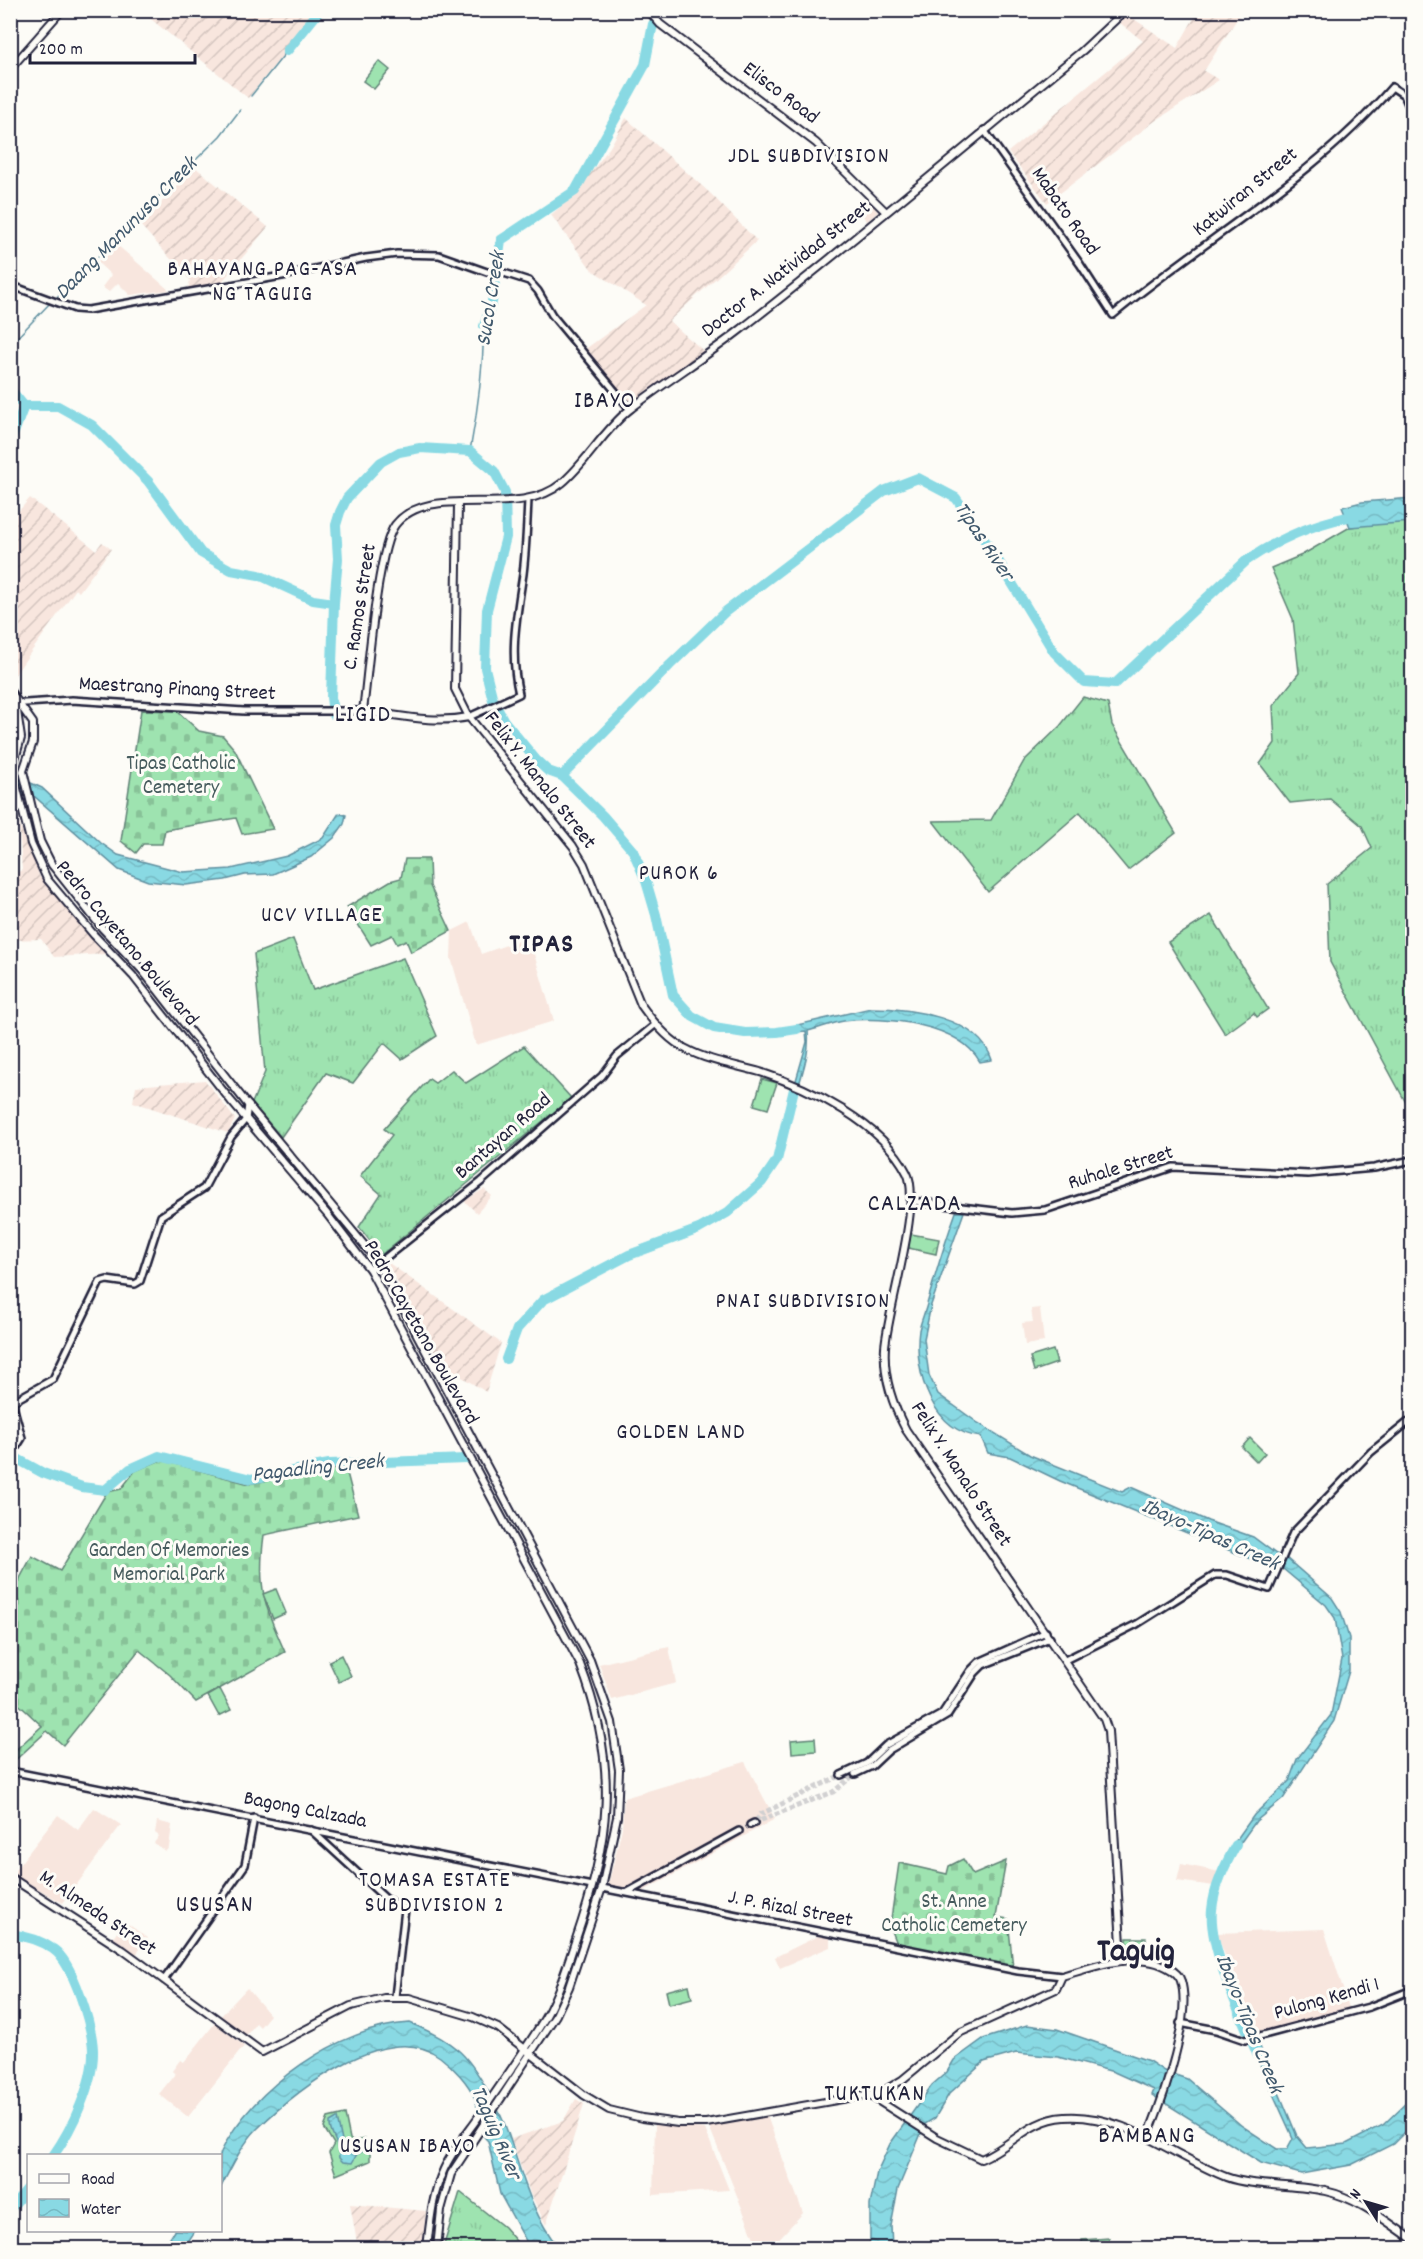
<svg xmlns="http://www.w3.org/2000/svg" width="1423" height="2259" viewBox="0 0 1423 2259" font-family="Dekko,sans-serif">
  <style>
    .built { fill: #f8e6de }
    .industrial { fill: url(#industrial-furrows) }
    .grass { fill: url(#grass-tufts); stroke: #608276; stroke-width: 1.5 }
    .cemetery { fill: url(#cemetery-stones); stroke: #608276; stroke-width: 1.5 }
    .park { fill: url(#park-crowns); stroke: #608276; stroke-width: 1.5 }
    .garden { fill: #9ee3b0; stroke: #608276; stroke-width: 1.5 }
    .water { fill: url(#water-waves); stroke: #6090a0; stroke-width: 1.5 }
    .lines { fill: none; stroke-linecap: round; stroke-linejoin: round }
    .stream { stroke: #6090a0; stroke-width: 1.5 }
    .river { stroke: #89d9e3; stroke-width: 10 }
    .tertiary-tunnel { stroke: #d1d0d1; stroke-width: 5; stroke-dasharray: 5 2.5; stroke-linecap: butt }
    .tertiary-casing { stroke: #22223b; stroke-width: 10 }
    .secondary-casing { stroke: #22223b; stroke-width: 10 }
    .tertiary { stroke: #fdfcf7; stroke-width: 5 }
    .secondary { stroke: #fdfcf7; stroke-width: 6 }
    .labels { text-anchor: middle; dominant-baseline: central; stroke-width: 6; stroke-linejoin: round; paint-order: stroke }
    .street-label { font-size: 21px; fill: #22223b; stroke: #fdfcf7 }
    .park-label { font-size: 21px; fill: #475c5e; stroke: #fdfcf7 }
    .neighbourhood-label { font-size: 22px; letter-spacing: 1.5px; fill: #22223b; stroke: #fdfcf7 }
    .water-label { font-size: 22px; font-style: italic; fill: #41596d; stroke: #fdfcf7 }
    .quarter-label { font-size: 24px; letter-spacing: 1.5px; fill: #22223b; stroke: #fdfcf7 }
    .district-label { font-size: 27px; font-weight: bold; letter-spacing: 1.5px; fill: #22223b; stroke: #fdfcf7 }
    .town-label { font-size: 33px; font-weight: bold; fill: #22223b; stroke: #fdfcf7 }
  </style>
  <defs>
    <pattern id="industrial-furrows" width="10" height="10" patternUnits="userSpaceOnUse" patternTransform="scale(1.5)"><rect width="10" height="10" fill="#f8e6de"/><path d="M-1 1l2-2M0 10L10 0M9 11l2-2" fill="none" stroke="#d4c5bf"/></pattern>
    <pattern id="grass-tufts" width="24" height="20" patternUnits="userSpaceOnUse" patternTransform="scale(1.5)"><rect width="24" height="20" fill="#9ee3b0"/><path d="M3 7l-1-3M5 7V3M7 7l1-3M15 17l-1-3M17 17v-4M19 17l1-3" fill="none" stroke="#88c298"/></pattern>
    <pattern id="cemetery-stones" width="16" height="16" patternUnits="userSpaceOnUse" patternTransform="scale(1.5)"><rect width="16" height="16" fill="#9ee3b0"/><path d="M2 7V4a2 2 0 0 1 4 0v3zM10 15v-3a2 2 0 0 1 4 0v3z" fill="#88c298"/></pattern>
    <pattern id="park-crowns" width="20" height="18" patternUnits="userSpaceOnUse" patternTransform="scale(1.5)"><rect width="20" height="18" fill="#9ee3b0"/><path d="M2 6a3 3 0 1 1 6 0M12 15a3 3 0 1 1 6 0" fill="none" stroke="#88c298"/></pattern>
    <pattern id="water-waves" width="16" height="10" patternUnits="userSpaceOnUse" patternTransform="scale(1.5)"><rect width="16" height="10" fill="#89d9e3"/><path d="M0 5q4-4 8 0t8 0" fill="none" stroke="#76bac4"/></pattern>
  </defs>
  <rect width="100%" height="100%" fill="#fdfcf7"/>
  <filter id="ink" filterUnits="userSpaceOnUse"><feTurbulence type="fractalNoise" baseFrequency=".0167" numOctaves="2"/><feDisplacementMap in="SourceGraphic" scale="12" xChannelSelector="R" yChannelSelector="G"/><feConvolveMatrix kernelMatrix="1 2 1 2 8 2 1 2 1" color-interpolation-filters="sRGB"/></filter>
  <g filter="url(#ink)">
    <g class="built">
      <path d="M867 198 878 212 867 221 856 208Z"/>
      <path d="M116 244 169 290 130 295 118 283 109 292 102 287 111 275 97 262Z"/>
      <path d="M470 922 481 954 529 937 554 1021 476 1045 451 958 452 931Z"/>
      <path d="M1040 1308 1044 1342 1025 1345 1022 1323 1033 1322 1031 1309Z"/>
      <path d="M669 1647 676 1683 612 1700 599 1664Z"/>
      <path d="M745 1762 775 1819 644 1891 608 1886 622 1828 624 1798Z"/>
      <path d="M94 1808 121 1825 63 1903 12 1874 58 1815 78 1830Z"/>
      <path d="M157 1821 172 1825 169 1847 166 1851 154 1843 159 1836 155 1833Z"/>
      <path d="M1181 1864 1220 1872 1214 1886 1177 1881Z"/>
      <path d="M125 1922 148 1938 135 1956 112 1939Z"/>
      <path d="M1324 1929 1350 2011 1253 2034 1217 1933Z"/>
      <path d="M818 1936 830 1938V1947L780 1968 775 1957Z"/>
      <path d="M247 1988 270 2015 260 2027 256 2023 245 2037 220 2017Z"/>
      <path d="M215 2023 244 2046 188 2117 159 2094 175 2074 172 2071 180 2060 184 2062Z"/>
      <path d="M767 2116 803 2213 771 2247 758 2248 709 2126Z"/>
      <path d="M655 2124 705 2129 729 2190 653 2195Z"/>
    </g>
    <g class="industrial">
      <path d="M141 11H319L248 98Z"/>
      <path d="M1198 11H1242L1204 71 1219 80 1155 121 1047 203 1008 152 1143 41 1120 23 1128 15 1177 48Z"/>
      <path d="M626 118 711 194 757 241 669 321 706 353 629 403 584 350 646 305 592 270 551 215 575 194 610 147Z"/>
      <path d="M195 167 268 227 221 283 188 289 190 280 140 225Z"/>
      <path d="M30 498 96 550 102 542 111 549 79 592 76 589 11 680V520Z"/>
      <path d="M19 823 40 877 106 954 54 957 41 939 11 940V875L22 870Z"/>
      <path d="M205 1080 235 1119 228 1133 133 1102 136 1086Z"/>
      <path d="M484 1189 492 1196 477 1213 464 1201Z"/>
      <path d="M386 1261 501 1343 486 1392 441 1364Z"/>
      <path d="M576 2099 584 2104 546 2225 531 2195 511 2139 563 2121Z"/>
      <path d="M350 2204 426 2211 422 2248H358Z"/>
    </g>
    <g class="grass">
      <path d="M1386 522H1412V1114L1330 962 1327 884 1372 848 1362 826 1330 799 1290 803 1260 764 1275 743 1273 706 1299 673 1293 619 1271 568 1302 555 1350 527Z"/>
      <path d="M1083 697 1108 704 1112 725 1176 833 1128 870 1080 812 988 892 933 821 991 820 1024 761 1060 726Z"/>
      <path d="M1211 915 1268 1009 1257 1017 1254 1013 1225 1034 1168 942Z"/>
      <path d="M293 939 313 990 403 958 437 1036 402 1059 384 1043 353 1083 326 1073 281 1137 252 1103 265 1072 254 954Z"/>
      <path d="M524 1046 571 1098 381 1255 359 1227 381 1194 360 1176 392 1135 384 1129 429 1079 435 1083 452 1070 466 1083Z"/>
      <path d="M460 2192 504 2227 522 2248H443Z"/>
    </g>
    <g class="cemetery">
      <path d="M141 710 177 711 199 731 223 736 235 750 273 829 242 834 236 818 165 830 162 844H143L136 853 121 841Z"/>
      <path d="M405 859H429L430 886 451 931 411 952 406 940 397 944 392 935 371 945 347 907 390 881 401 878Z"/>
      <path d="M161 1460 249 1484 322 1470 346 1469 358 1515 264 1535C257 1587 264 1605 285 1652L196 1702 170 1675 139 1650 63 1745 47 1731 11 1764V1754L42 1726 11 1697V1577L19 1580 32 1556 60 1571 107 1492 121 1489 135 1471Z"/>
      <path d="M963 1859 973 1875 1006 1861 996 1917 1008 1919 1013 1968 898 1946 890 1926 899 1863 947 1874 949 1866Z"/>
    </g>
    <g class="park">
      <path d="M911 1234 939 1239 936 1254 908 1248Z"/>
      <rect x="1127" y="1938" width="19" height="18"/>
    </g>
    <g class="garden">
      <path d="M379 61 390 70 374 89 363 81Z"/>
      <path d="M762 1079 777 1083 768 1109 754 1105Z"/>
      <path d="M1053 1350 1057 1363 1034 1371 1030 1357Z"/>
      <path d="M1250 1438 1265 1453 1257 1462 1242 1447Z"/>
      <path d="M276 1589 286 1613 273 1619 263 1594Z"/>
      <path d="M341 1655 351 1676 339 1682 329 1661Z"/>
      <path d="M220 1689 231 1710 219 1716 208 1696Z"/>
      <path d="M815 1738 816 1751 792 1753 791 1740Z"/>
      <path d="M689 1985 692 1998 669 2004 666 1991Z"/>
      <path d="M345 2114 350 2139 352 2141 365 2139 370 2147V2161L336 2175 329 2153 334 2144 324 2128 328 2118Z"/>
      <path d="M1109 2238V2248H1082V2240Z"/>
    </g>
    <g class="water">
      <path d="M1412 498V522L1350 527 1342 507 1362 502Z"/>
      <path d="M11 774 42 788 101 843 118 855 183 872 231 869 287 856 323 838 339 813 346 815 344 824 334 838 311 857 273 874 245 875 225 880 186 885 148 881 119 870 35 797 11 793Z"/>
      <path d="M871 1008C909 1008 979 1017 992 1060L980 1062C959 1023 884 1016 844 1021 832 1023 820 1028 808 1031 810 1050 804 1067 799 1085L795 1084 807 1042 806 1031 784 1033V1028Z"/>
      <path d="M956 1212H964L931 1305 924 1339 929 1375 938 1394 978 1423 1030 1455 1122 1492 1131 1487 1208 1521 1253 1537 1276 1554 1286 1558 1332 1598 1341 1612 1349 1638V1671L1334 1721 1283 1799 1256 1821 1231 1856 1227 1853 1254 1815 1289 1781 1297 1759 1331 1715 1342 1659 1335 1618 1326 1605 1283 1569 1258 1562 1060 1481 1010 1457 988 1453 981 1437C933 1432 913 1373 919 1330 921 1321 925 1312 927 1304 936 1272 945 1242 956 1212Z"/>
      <path d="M410 2023C427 2030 444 2038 458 2050 476 2065 502 2114 509 2136 522 2175 533 2217 559 2248H530L500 2194 488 2141C476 2131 480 2113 475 2099 469 2083 453 2067 440 2057 386 2018 295 2092 257 2129 242 2144 231 2168 221 2187 221 2177 218 2158 221 2152 251 2088 341 2026 410 2023Z"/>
      <path d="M1027 2025 1057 2029 1149 2061 1164 2071 1187 2079 1242 2126 1277 2149H1287L1293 2138 1251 2045 1258 2042 1297 2136 1307 2148 1346 2144 1383 2125 1412 2097V2125L1393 2144 1351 2165 1301 2174 1261 2163 1152 2095 1154 2090 1114 2072 1058 2057 1016 2053 984 2062 949 2094 935 2118 925 2124 898 2189 891 2226 892 2248H870V2205L877 2172 890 2144 932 2085 947 2072 954 2060 983 2039Z"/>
      <path d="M337 2118 342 2141 348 2148 361 2144 366 2150 357 2154 352 2163 343 2162 339 2158C339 2139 329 2136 330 2122Z"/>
      <path d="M174 2231V2230L195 2231 184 2248H163Z"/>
    </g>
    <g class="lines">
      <g class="stream">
        <path d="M251 96 287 51"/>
        <path d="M55 299 220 136 240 110"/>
        <path d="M10 345 51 302"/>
        <path d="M470 451C478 409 483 369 484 326"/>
      </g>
      <g class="river">
        <path d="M287 51 320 10"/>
        <path d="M484 326 492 302 501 240 575 191 645 65 653 24"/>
        <path d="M10 389 24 406"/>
        <path d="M24 406H58L92 425 148 481 201 553 231 570 259 575 313 600 334 603 338 559 336 525 340 512 347 498 381 462 399 452 420 448 470 451 494 471 505 492 506 537 487 610 485 668 493 700 504 721 536 760 548 771 562 776 603 816 633 851 646 881 656 915 673 995 692 1016 714 1028 745 1033 777 1032 797 1029"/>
        <path d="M10 443 24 406"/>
        <path d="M333 714 331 697 334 603"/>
        <path d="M562 776 670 665 725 612 884 491 918 478 956 498 996 557 1054 652 1084 682 1115 684 1246 561C1281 537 1317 522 1358 515"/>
        <path d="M506 1359 517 1329 543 1300 629 1255 699 1229 727 1213 762 1182 777 1160 795 1085"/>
        <path d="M10 1455 43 1473 82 1487 105 1490 130 1469 159 1456 251 1479 329 1464 466 1459"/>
        <path d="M1236 1845C1225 1865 1214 1887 1212 1910 1208 1948 1243 2019 1258 2056"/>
        <path d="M10 1934C26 1936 40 1940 53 1949 73 1962 92 2026 93 2050 94 2083 72 2129 53 2156"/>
        <path d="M10 2209 28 2188"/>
      </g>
      <g class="tertiary-tunnel">
        <path d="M756 1821 761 1814 841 1775"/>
        <path d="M754 1823 833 1792 855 1774"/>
        <path d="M739 1831 750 1825"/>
      </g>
      <defs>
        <g id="tertiary">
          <path d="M984 130 1080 264 1113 315C1203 240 1315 177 1392 87L1404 95 1412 113"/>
          <path d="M10 285 75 309 88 310 282 276 366 258 397 254 439 255 487 272 504 273 529 281 538 291 552 315 630 409"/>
          <path d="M10 704 72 700 244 711H363"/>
          <path d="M469 717 519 694C509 653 517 615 523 574 526 549 527 524 528 499"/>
          <path d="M911 1201 1012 1213 1045 1210 1173 1167 1308 1174 1374 1168 1412 1160"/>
          <path d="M370 1270 481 1182 602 1076 617 1056 656 1024"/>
          <path d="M10 1457 22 1438 12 1402 53 1379 100 1282 107 1280 135 1284 140 1281 161 1216 204 1188 231 1137 246 1119 248 1105"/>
          <path d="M1065 1660 1137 1624 1215 1575H1227L1269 1589 1293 1533 1371 1452 1412 1419"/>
          <path d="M10 1771 592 1886"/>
          <path d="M855 1774 872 1766 889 1750 948 1715 975 1673 983 1665 1050 1638"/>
          <path d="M841 1775 867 1763 886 1745 942 1714 971 1670 979 1662 1046 1632"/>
          <path d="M750 1825 754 1823"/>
          <path d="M311 1830 386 1899 405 1909 395 1997"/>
          <path d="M602 1888 1018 1971 1062 1976"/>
          <path d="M628 1892 739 1831"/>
          <path d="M164 1980 245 1865 254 1818"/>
          <path d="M1180 2023 1216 2030 1245 2040 1369 2007 1412 1990"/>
        </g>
        <g id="secondary">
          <path d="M648 10 660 24 816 143 886 212"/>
          <path d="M10 69 62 10"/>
          <path d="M458 504 455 689 469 717 573 846 584 864 641 1005C653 1022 668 1040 686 1049 708 1061 736 1065 760 1072 810 1088 882 1123 907 1173 922 1202 888 1309 885 1347 883 1376 892 1404 906 1430L1104 1719 1108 1731 1122 1961"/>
          <path d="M10 691 33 723V742L23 771 40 841 52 865 102 928 142 970 248 1105 379 1263 590 1660 612 1722 619 1770 617 1817 602 1888 569 1987 556 2015 451 2174 441 2210 437 2248"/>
          <path d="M18 703 17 711 21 738 12 769 31 844 47 879 94 935 133 976 231 1101 327 1214 370 1270 580 1664C620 1767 610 1840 575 1942 565 1971 557 2000 540 2026 521 2056 500 2086 479 2116 467 2133 453 2150 444 2169 432 2194 430 2222 427 2248"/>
          <path d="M469 717C433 724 398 715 363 711 368 674 377 549 395 525 430 480 516 522 562 483 587 462 603 431 629 410 665 382 704 358 740 330 856 240 968 144 1082 51L1126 10"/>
          <path d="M10 1877 123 1950 262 2052 351 2006 384 1998H409L473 2017 498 2028 584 2095 609 2110 642 2118 678 2123H706L882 2092 902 2080 959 2033 1056 1989 1062 1976C1089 1968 1118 1957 1147 1961 1158 1962 1178 1970 1181 1981 1192 2016 1164 2095 1151 2128"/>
          <path d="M871 2096 937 2138 981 2159C1012 2146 1030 2119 1065 2117 1124 2113 1174 2157 1226 2177 1253 2187 1295 2184 1325 2191 1358 2198 1386 2221 1412 2239"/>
        </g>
      </defs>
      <use href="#tertiary" class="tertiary-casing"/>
      <use href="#secondary" class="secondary-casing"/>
      <use href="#tertiary" class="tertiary"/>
      <use href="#secondary" class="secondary"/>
    </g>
  </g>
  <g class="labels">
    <g class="street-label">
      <text transform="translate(780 94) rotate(37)">Elisco Road</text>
      <text transform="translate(1246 193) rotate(-39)">Katwiran Street</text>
      <text transform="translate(1064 212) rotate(55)">Mabato Road</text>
      <text transform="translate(787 270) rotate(-38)">Doctor A. Natividad Street</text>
      <text transform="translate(361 607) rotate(-81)">C. Ramos Street</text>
      <text transform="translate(177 690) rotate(3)">Maestrang Pinang Street</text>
      <text transform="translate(539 781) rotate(52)">Felix Y. Manalo Street</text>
      <text transform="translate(126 944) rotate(50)">Pedro Cayetano Boulevard</text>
      <text transform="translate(504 1137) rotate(-41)">Bantayan Road</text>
      <text transform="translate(1121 1169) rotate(-17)">Ruhale Street</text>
      <text transform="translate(420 1333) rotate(60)">Pedro Cayetano Boulevard</text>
      <text transform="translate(960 1475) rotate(57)">Felix Y. Manalo Street</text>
      <text transform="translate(305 1811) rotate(11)">Bagong Calzada</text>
      <text transform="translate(790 1910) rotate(11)">J. P. Rizal Street</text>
      <text transform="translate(97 1914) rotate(34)">M. Almeda Street</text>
      <text transform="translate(1327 2000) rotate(-16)">Pulong Kendi 1</text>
    </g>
    <g class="park-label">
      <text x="181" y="765">Tipas Catholic<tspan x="181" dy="24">Cemetery</tspan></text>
      <text x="169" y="1552">Garden Of Memories<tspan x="169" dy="24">Memorial Park</tspan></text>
      <text x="954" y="1903">St. Anne<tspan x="954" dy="24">Catholic Cemetery</tspan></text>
    </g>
    <g class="neighbourhood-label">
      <text x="809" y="157">JDL SUBDIVISION</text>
      <text x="263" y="270">BAHAYANG PAG-ASA<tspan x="263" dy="25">NG TAGUIG</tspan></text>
      <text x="679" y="874">PUROK 6</text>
      <text x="322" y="916">UCV VILLAGE</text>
      <text x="803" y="1302">PNAI SUBDIVISION</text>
      <text x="681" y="1433">GOLDEN LAND</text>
      <text x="435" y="1881">TOMASA ESTATE<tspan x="435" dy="25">SUBDIVISION 2</tspan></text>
      <text x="408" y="2147">USUSAN IBAYO</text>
    </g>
    <g class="water-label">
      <text transform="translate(127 229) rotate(-45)">Daang Manunuso Creek</text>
      <text transform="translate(492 299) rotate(-81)">Sucol Creek</text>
      <text transform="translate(983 542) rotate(56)">Tipas River</text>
      <text transform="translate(318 1469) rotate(-6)">Pagadling Creek</text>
      <text transform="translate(1210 1536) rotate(24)">Ibayo-Tipas Creek</text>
      <text transform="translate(1248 2024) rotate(68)">Ibayo-Tipas Creek</text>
      <text transform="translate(495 2133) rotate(67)">Taguig River</text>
    </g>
    <g class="quarter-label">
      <text x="605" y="402">IBAYO</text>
      <text x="363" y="716">LIGID</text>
      <text x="915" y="1205">CALZADA</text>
      <text x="215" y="1906">USUSAN</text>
      <text x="875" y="2095">TUKTUKAN</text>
      <text x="1147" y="2137">BAMBANG</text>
    </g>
    <g class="district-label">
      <text x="542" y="945">TIPAS</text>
    </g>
    <g class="town-label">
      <text x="1136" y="1953">Taguig</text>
    </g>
  </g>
  <rect width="1423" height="2259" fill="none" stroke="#fdfcf7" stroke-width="36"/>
  <rect x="18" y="18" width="1387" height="2223" fill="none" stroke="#22223b" stroke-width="2" filter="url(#ink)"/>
  <rect x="27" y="2154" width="195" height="78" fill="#fdfcf7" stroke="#a5a5ac" stroke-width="1.5"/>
  <rect x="39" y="2174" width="30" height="9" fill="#fdfcf7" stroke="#a5a5ac" stroke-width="1.5"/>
  <text x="81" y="2184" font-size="18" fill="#22223b">Road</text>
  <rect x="39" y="2199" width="30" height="18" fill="url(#water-waves)" stroke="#a5a5ac" stroke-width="1.5"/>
  <text x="81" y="2214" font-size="18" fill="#22223b">Water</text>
  <g transform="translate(1366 2202) rotate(307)" stroke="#fdfcf7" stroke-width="4.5" paint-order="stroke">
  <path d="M0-4.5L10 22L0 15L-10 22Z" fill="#22223b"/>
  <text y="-9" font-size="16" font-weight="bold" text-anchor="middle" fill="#22223b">N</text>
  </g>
  <path d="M30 54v9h165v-9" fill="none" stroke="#22223b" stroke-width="3"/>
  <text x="39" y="54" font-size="18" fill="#22223b" stroke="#fdfcf7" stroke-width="4.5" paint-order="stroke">200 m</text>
</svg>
